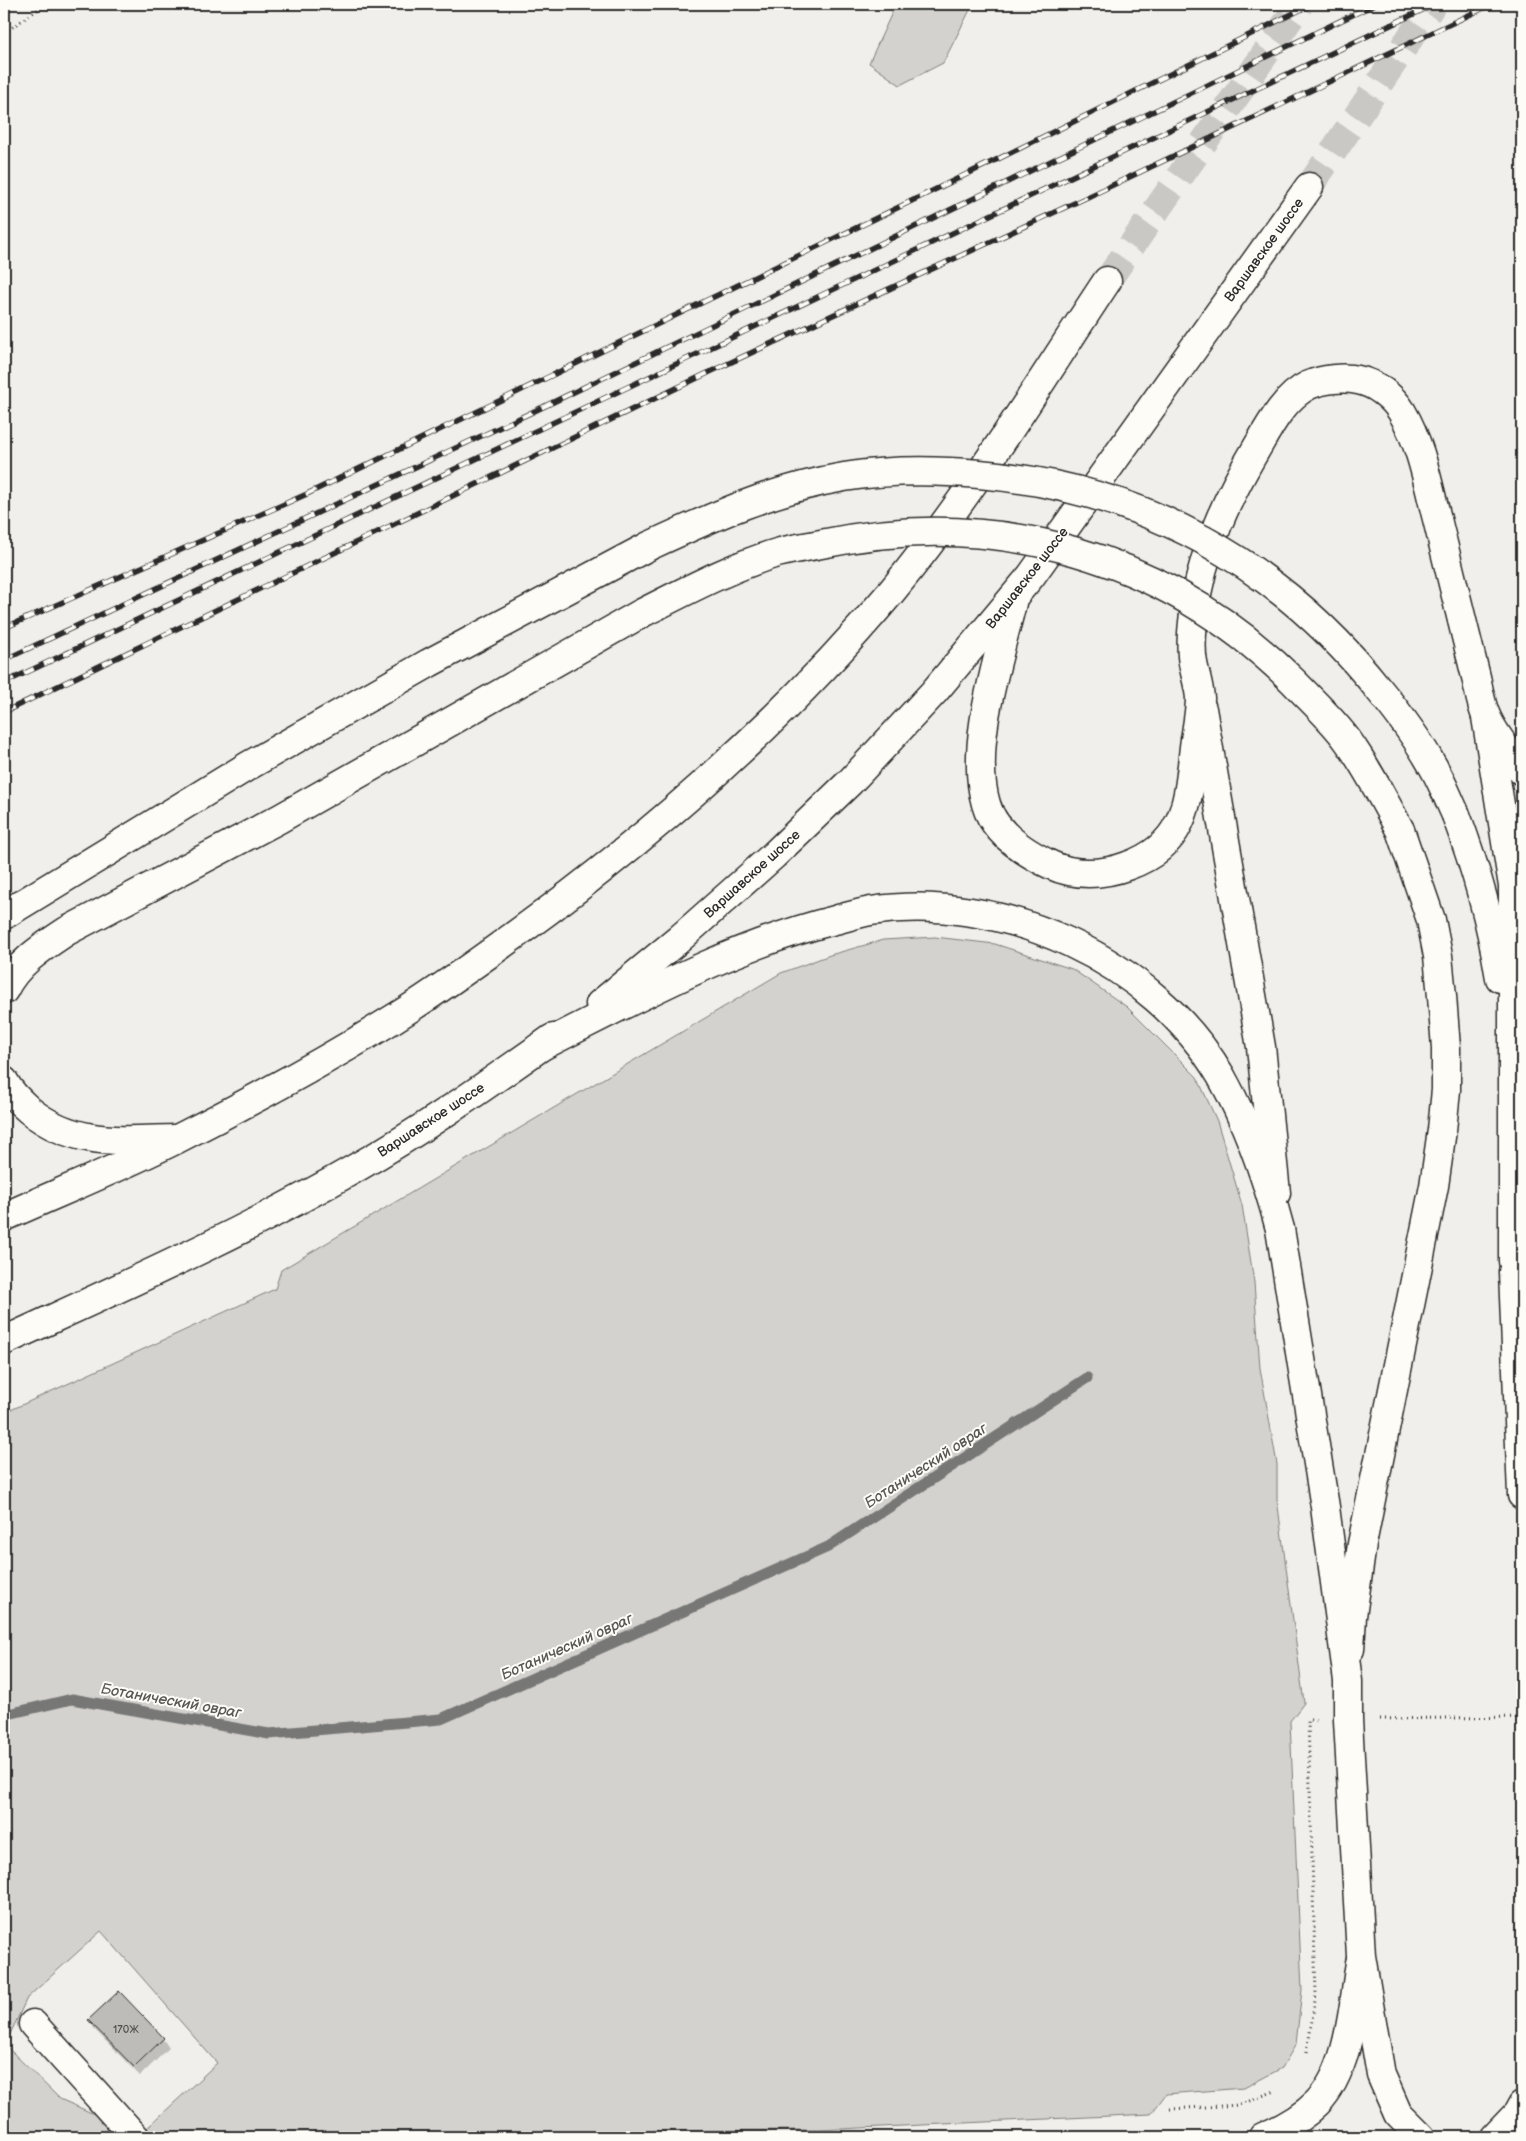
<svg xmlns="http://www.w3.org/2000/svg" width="1526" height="2141" viewBox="0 0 1526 2141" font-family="'Balsamiq Sans',sans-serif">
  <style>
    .green { fill: #d3d2cf; stroke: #7f7e7d }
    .shadow { fill: #0003 }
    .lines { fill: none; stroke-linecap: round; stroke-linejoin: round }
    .stream { stroke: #777775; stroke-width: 11 }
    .building { fill: #bdbcb8; stroke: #2b2b2b }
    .major-tunnel { stroke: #c9c8c5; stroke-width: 28; stroke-dasharray: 28 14; stroke-linecap: butt }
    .minor-casing { stroke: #2b2b2b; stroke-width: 31 }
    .major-casing { stroke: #2b2b2b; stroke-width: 31 }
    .path { stroke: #2b2b2b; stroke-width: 3; stroke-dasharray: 1 4; stroke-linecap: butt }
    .minor { stroke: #fdfcf7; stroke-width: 28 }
    .major { stroke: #fdfcf7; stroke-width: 28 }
    .rail-casing { stroke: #2b2b2b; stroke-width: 5.5 }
    .rail { stroke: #fdfcf7; stroke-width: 4; stroke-dasharray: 11; stroke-linecap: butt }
    .minor-bridge-casing { stroke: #2b2b2b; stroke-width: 31; stroke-linecap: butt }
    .minor-bridge { stroke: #fdfcf7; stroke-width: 28 }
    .labels { text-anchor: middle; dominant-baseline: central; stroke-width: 4; stroke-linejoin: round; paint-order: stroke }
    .number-label { font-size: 11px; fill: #504f4e }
    .street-label { font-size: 14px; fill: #2b2b2b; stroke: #fdfcf7 }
    .water-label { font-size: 15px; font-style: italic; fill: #575756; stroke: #fdfcf7 }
  </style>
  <rect width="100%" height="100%" fill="#f0efeb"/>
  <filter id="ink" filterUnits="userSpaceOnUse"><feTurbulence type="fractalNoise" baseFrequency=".02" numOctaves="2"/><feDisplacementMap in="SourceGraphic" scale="10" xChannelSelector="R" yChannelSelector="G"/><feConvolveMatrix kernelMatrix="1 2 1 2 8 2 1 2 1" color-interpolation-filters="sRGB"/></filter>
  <g filter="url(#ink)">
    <g class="green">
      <path d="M896 4H973L943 63 900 85 869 63Z"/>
      <path d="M935 937 995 944 1072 969 1127 1007 1197 1077 1217 1121 1242 1205 1254 1282 1260 1368 1277 1464V1499L1304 1703 1290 1721 1302 1990 1296 2044 1282 2068 1244 2088 1166 2094 1151 2114 819 2130 656 2131 537 2137H154L146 2129 217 2063 101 1931 27 1998 5 2045 60 2099 94 2114 115 2137H4V1413L275 1289 281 1270 781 973 830 955 883 940Z"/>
    </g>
    <path class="shadow" d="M119 1993 163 2039 169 2048 140 2076 95 2030 90 2020Z"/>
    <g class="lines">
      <path class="stream" d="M4 1715 72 1699 269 1734 441 1719 828 1547 1087 1378"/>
    </g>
    <path class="building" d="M119 1991 164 2038 134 2067 88 2020Z"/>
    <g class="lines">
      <g class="major-tunnel">
        <path d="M1309 187 1433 4"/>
        <path d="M1107 281 1300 4"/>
      </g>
      <defs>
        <g id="minor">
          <path d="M1202 709 1261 1047 1276 1193"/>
          <path d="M1486 717 1513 886V1261"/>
          <path d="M1456 815C1476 868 1491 922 1500 978"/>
          <path d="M4 915 248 766 429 663 649 546"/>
          <path d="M4 990C17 963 43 947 67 931L279 819 642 613"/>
          <path d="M4 1081C10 1093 20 1102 29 1110 75 1147 121 1140 176 1139"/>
          <path d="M1350 1649 1352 1616 1362 1544 1434 1186 1442 1130 1446 1090V1048L1442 996 1438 956 1431 920 1400 830"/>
          <path d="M33 2024 135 2137"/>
          <path d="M1263 2137C1282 2129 1302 2118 1317 2103 1350 2070 1353 2006 1360 1963"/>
        </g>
        <g id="major">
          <path d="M1012 603C998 661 969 747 986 804 994 833 1026 853 1051 865 1074 876 1103 875 1127 866 1187 845 1188 801 1194 747 1196 731 1200 713 1200 698 1199 686 1195 674 1193 663 1190 648 1192 629 1194 614 1201 552 1228 496 1259 444 1271 423 1286 396 1309 385 1323 379 1343 377 1358 380 1375 383 1393 397 1402 412 1421 444 1428 484 1437 519 1450 572 1463 625 1476 677 1479 690 1481 706 1487 718 1495 736 1511 754 1522 771"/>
          <path d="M600 1004 678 940 774 855 850 782 934 692 1031 576 1309 187"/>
          <path d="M538 1048C634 1000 730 946 835 920 847 917 859 913 871 911 1002 891 1153 960 1221 1076 1248 1124 1266 1176 1280 1229L1325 1507 1348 1681V1720L1361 1956 1372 2022 1381 2075 1398 2114 1421 2137"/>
          <path d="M4 1217C62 1191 122 1167 179 1138 252 1101 324 1062 393 1019 435 993 475 964 515 935 653 835 783 721 892 591 972 494 1038 385 1107 281"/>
          <path d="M1522 1235 1513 1272 1522 1495"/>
          <path d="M4 1341C121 1287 241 1234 354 1169 423 1130 488 1084 553 1038"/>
          <path d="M1495 2137 1517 2114 1522 2105"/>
        </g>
      </defs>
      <use href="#minor" class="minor-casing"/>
      <use href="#major" class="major-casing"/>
      <g class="path">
        <path d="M4 33 46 4"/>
        <path d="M1380 1719 1522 1717"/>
        <path d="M1307 2052 1316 1994 1308 1720H1317"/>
        <path d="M1170 2109 1239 2105 1275 2091"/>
      </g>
      <use href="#minor" class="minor"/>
      <use href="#major" class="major"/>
      <defs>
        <g id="rail">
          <path d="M4 628 307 494 994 161 1312 4"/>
          <path d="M4 660 543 407 1375 4"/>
          <path d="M4 683 1435 4"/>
          <path d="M4 712 712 371 1096 193 1492 4"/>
        </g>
      </defs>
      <use href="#rail" class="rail-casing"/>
      <use href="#rail" class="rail"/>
      <defs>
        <g id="minor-bridge">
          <path d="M649 546C714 516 773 489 844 477 888 470 934 470 979 474 1143 488 1279 563 1381 692 1399 714 1417 738 1431 763 1441 779 1448 798 1456 815"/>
          <path d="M642 613C686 591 730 567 777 553 791 549 806 547 821 544 996 507 1166 555 1294 682 1312 701 1333 720 1348 741 1368 769 1384 800 1400 830"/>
        </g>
      </defs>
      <use href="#minor-bridge" class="minor-bridge-casing"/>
      <use href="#minor-bridge" class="minor-bridge"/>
    </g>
  </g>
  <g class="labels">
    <g class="number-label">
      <text x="126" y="2029">170Ж</text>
    </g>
    <g class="street-label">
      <text transform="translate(1264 250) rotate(-54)">Варшавское шоссе</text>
      <text transform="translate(1027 578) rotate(-52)">Варшавское шоссе</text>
      <text transform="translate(752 874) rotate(-42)">Варшавское шоссе</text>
      <text transform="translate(431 1120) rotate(-33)">Варшавское шоссе</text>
    </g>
    <g class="water-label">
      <text transform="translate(926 1466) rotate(-33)">Ботанический овраг</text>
      <text transform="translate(567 1647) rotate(-24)">Ботанический овраг</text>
      <text transform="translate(171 1701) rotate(10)">Ботанический овраг</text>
    </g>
  </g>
  <rect width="1526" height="2141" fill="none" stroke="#fdfcf7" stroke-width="20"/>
  <rect x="10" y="10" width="1506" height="2121" fill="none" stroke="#2b2b2b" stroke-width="2" filter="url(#ink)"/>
</svg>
